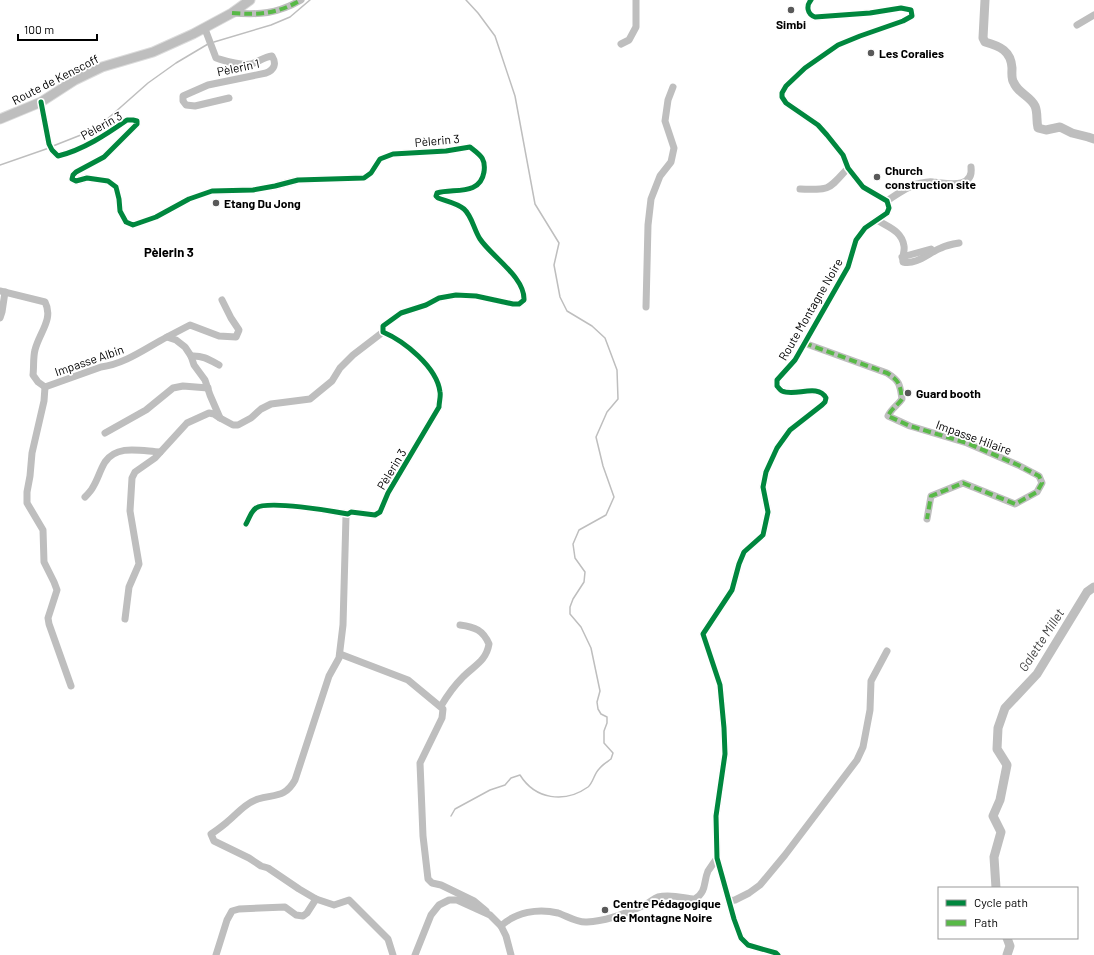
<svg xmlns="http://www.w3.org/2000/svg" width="1094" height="955" viewBox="0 0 1094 955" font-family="Barlow,sans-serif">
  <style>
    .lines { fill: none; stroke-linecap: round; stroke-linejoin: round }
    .stream { stroke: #bebebe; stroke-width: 1.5 }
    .river { stroke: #bebebe; stroke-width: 9 }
    .major-casing { stroke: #dbdbdb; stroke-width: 11 }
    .minor { stroke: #bebebe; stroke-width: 7 }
    .major { stroke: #bebebe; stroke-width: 9 }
    .quiet { stroke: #58b947; stroke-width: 4; stroke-dasharray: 8 4; stroke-linecap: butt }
    .cycleway-casing { stroke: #fff; stroke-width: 8 }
    .cycleway { stroke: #00873e; stroke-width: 5 }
    .poi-dot { fill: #595959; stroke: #fff; stroke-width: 1.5 }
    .labels { text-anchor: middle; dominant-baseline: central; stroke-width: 3.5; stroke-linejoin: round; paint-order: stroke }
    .poi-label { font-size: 12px; font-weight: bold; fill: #000; stroke: #fff; text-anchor: start }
    .street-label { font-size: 12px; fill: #000; stroke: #fff }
    .neighbourhood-label { font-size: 13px; font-weight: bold; fill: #000; stroke: #fff }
    .water-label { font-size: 13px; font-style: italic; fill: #434343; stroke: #fff }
  </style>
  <rect width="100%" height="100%" fill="#fff"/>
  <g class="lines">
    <g class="stream">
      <path d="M214 42 271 25 290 17 310 0"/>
      <path d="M53 146 96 129 148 83 176 63 208 44"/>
      <path d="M0 165 49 148"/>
      <path d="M451 816 455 809 490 790 505 785 511 778 520 775C535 799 564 804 588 787 593 783 594 774 599 769 602 765 607 762 611 759L613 753 604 743V731L607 723V717L601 714 598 709 597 702 600 691 591 648 581 627 570 614V607L573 599 584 582 585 572 575 558 573 544 579 530 606 515 614 497 603 466 596 437 607 412 618 399 617 370 605 338 592 326 567 311 560 297 554 265 559 243 535 204 515 96 495 36 478 13 466 0"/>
    </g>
    <g class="river">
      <path d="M985 0 983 38 985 42C1000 46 1011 51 1012 68 1012 73 1011 79 1014 83 1018 93 1030 96 1035 106 1038 113 1036 120 1038 128L1046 130 1060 127 1072 133 1088 137 1094 139"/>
      <path d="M996 888 994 857 1001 832 993 816 1000 800 1007 765 997 749 998 728 1005 708 1037 674 1087 592 1094 587"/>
      <path d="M1007 938 1010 946 1007 955"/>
    </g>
    <defs>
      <path id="major" d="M0 119 41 102 75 80 102 67 153 52 193 34 232 13 250 0"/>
    </defs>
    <use href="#major" class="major-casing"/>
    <g class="minor">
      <path d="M232 13C259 15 277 14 301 0"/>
      <path d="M1077 25 1094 15"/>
      <path d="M205 29 216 58C226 61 240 66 251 64 258 62 264 57 272 56 277 64 274 70 266 73L208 85 183 96V101L186 105 195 106 229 98"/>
      <path d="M621 44 629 40 636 27V0"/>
      <path d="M41 102 49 144 52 150 58 156C83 150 107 134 127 120H133L137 121V124L104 157 76 172 73 175 72 179 76 181 87 178 108 181 116 187 119 199 120 211 126 222 133 225 156 217 189 199 212 191 253 190 275 186 298 180 364 178 371 173 380 159 393 154 446 151 470 147C480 155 486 158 484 172 480 196 454 188 437 193L436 196 438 198C446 201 457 203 464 209 472 216 474 230 480 239 492 257 525 277 524 300L519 304H513L476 296 456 295 439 298 426 305 401 313 383 326V332C404 341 437 367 440 392 441 396 439 402 439 407L388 493 380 512 375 515 351 512 348 514C332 511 268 500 256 508 251 511 249 519 246 524"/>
      <path d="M800 189C831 190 828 190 848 168"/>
      <path d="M887 201C896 195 906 187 917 184 922 183 928 181 933 182 946 183 974 190 971 167"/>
      <path d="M877 220C888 227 902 231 904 246 905 251 902 256 903 262 917 265 928 253 941 248 947 245 953 244 959 243"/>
      <path d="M902 257 931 249"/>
      <path d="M0 291 45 302C54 319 39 333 35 350 33 357 34 367 33 375L38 382 45 387 101 367C125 364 146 348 167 337L176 340 185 347 191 356 194 365 205 380 210 395 220 418 233 425H238L251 418 261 409 271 404 310 399 332 381 340 368 353 355 383 332"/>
      <path d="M646 307 648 225 651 199 660 176 671 162 674 148 665 121 668 100 673 87"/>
      <path d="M0 318 2 312 5 292"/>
      <path d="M167 337 190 325 219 336 236 337 239 330 231 318 222 300"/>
      <path d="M804 343 887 373C900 381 900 385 902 399 898 405 891 409 888 416L910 426 967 443 1018 465 1039 476 1042 483 1037 492 1015 504 963 483 931 496 927 519"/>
      <path d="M191 356C202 355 210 360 219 365"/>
      <path d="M45 387 44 401 32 453 30 476 27 492V503L43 530 44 562 54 582 57 590 48 618 49 624 71 686"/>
      <path d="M105 433 146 410 173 388 183 386 208 388"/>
      <path d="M85 497C88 494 91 491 93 487 98 479 100 470 105 462 117 444 141 451 160 452"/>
      <path d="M348 514 346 516 343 625 339 658 329 676 295 780C285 798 275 794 258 799 244 804 237 814 226 823 221 827 216 831 211 834L214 841 249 858 261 866 268 868 299 889 316 899 334 905 349 900 388 939 393 955"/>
      <path d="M125 619 129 587 139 564 130 511 132 478 135 472 155 458 187 423 209 413 214 414 220 418"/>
      <path d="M340 654 408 680 443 709 442 718 420 763 423 836 428 879 432 883 441 885 474 901 486 911"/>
      <path d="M441 706C447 696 454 686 462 678 473 666 486 662 489 644 483 630 475 627 460 625"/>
      <path d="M729 901 735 900 749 893 760 885 785 855 857 760 863 747 870 710 871 681 887 651"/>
      <path d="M501 926 506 936 511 955"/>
      <path d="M216 955 227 920 232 911 239 909 285 907 296 915 303 916 307 913 316 899"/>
      <path d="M415 955 431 915 439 905 449 900H457L490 915 501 926C516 912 538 908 558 913 567 916 577 923 587 922 606 921 625 914 642 906 648 904 653 899 658 897 671 894 683 898 695 899 707 891 703 883 708 871 711 867 714 862 717 858"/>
      <path d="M778 955 776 953 748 945 741 938 734 919 717 858 716 816 725 754 724 728 720 685 703 634 732 590 739 564 744 552 763 535 768 512 763 487 766 472 777 448 790 430 822 405 825 402 826 398C818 383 795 397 782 391 780 390 779 388 777 386V380L795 360 848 267 856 240 865 228 887 213 889 208 887 201 863 187 848 168 843 155 827 135 818 125 786 103 782 97V93L786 86 805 68 838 45 860 36 903 21 912 16 911 10 901 8 870 13 815 17C807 14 806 6 811 0"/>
    </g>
    <use href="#major" class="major"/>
    <g class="quiet">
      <path d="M232 13C259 15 277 14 301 0"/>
      <path d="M804 343 887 373C900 381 900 385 902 399 898 405 891 409 888 416L910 426 967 443 1018 465 1039 476 1042 483 1037 492 1015 504 963 483 931 496 927 519"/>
    </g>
    <defs>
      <g id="cycleway">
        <path d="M41 102 49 144 52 150 58 156C83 150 107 134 127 120H133L137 121V124L104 157 76 172 73 175 72 179 76 181 87 178 108 181 116 187 119 199 120 211 126 222 133 225 156 217 189 199 212 191 253 190 275 186 298 180 364 178 371 173 380 159 393 154 446 151 470 147C480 155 486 158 484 172 480 196 454 188 437 193L436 196 438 198C446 201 457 203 464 209 472 216 474 230 480 239 492 257 525 277 524 300L519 304H513L476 296 456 295 439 298 426 305 401 313 383 326V332C404 341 437 367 440 392 441 396 439 402 439 407L388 493 380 512 375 515 351 512 348 514C332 511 268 500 256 508 251 511 249 519 246 524"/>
        <path d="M778 955 776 953 748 945 741 938 734 919 717 858 716 816 725 754 724 728 720 685 703 634 732 590 739 564 744 552 763 535 768 512 763 487 766 472 777 448 790 430 822 405 825 402 826 398C818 383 795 397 782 391 780 390 779 388 777 386V380L795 360 848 267 856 240 865 228 887 213 889 208 887 201 863 187 848 168 843 155 827 135 818 125 786 103 782 97V93L786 86 805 68 838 45 860 36 903 21 912 16 911 10 901 8 870 13 815 17C807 14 806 6 811 0"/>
      </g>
    </defs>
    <use href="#cycleway" class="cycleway-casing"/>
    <use href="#cycleway" class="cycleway"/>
  </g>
  <g class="poi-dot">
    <circle cx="791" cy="10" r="4"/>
    <circle cx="871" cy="53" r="4"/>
    <circle cx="877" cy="177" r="4"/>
    <circle cx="216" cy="203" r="4"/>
    <circle cx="908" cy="393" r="4"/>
    <circle cx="605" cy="910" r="4"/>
  </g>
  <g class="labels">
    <g class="poi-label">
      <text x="791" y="24" text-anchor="middle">Simbi</text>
      <text x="879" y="53">Les Coralies</text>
      <text x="885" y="170">Church<tspan x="885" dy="14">construction site</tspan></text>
      <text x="224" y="203">Etang Du Jong</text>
      <text x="916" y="393">Guard booth</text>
      <text x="613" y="903">Centre Pédagogique<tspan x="613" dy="14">de Montagne Noire</tspan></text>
    </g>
    <g class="street-label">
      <text transform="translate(238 67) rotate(-12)">Pèlerin 1</text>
      <text transform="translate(55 79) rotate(-27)">Route de Kenscoff</text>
      <text transform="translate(101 125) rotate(-29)">Pèlerin 3</text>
      <text transform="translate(437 140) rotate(-5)">Pèlerin 3</text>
      <text transform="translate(810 309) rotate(-60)">Route Montagne Noire</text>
      <text transform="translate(89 360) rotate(-19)">Impasse Albin</text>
      <text transform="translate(974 437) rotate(20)">Impasse Hilaire</text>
      <text transform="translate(391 469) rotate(-59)">Pèlerin 3</text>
    </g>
    <g class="neighbourhood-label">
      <text x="169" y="252">Pèlerin 3</text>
    </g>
    <g class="water-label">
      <text transform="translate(1041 640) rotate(-57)">Galette Millet</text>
    </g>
  </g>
  <rect x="938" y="887" width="140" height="52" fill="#ffffff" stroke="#999999"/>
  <rect x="946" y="900" width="20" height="6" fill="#00873e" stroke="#999999"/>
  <text x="974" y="907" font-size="12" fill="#000000">Cycle path</text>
  <rect x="946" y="920" width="20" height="6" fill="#58b947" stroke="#999999"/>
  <text x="974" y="927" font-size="12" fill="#000000">Path</text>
  <path d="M18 34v6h79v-6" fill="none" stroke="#000000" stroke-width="2"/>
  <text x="24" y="34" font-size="12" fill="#000000" stroke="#ffffff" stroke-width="3" paint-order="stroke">100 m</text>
</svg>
